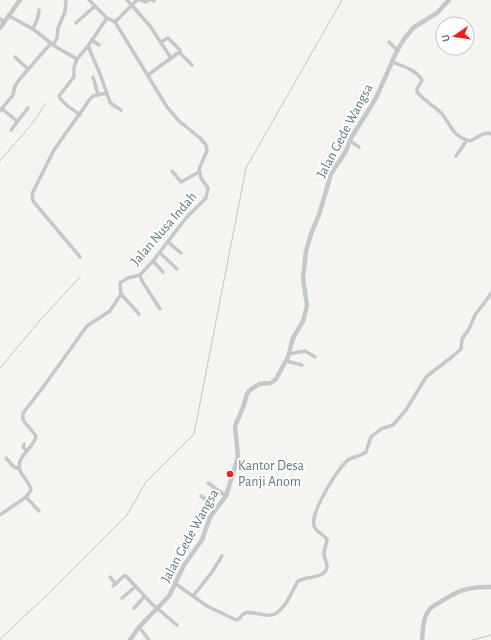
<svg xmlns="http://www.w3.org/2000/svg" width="491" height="640" viewBox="0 0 491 640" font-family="'Alegreya Sans',sans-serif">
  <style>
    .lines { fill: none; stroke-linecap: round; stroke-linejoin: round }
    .stream { stroke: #b7c8ca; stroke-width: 1 }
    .minor { stroke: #c3c8ca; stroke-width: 3.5 }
    .tertiary { stroke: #c3c8ca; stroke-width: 4.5 }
    .poi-dot { fill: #f11e13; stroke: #fff; stroke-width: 1.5 }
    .labels { text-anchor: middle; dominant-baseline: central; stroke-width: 4; stroke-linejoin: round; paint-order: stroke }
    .street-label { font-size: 14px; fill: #617a84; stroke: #fff }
    .poi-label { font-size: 14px; fill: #617a84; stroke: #fff; text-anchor: start }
  </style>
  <rect width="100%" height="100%" fill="#f5f4f0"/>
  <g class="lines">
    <g class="stream">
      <path d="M0 161C16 141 33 126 45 104"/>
      <path d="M0 368 42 318 80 277"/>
      <path d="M0 639 46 596 127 515 146 482 194 434 246 168 342 0"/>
      <path d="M472 640 491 635"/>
    </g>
    <g class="minor">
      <path d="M127 0 150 26 171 58"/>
      <path d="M140 0 145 2 150 0"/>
      <path d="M153 0 154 1"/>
      <path d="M9 16 33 29 56 47 77 59"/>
      <path d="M0 19 4 22"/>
      <path d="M115 22 137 0"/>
      <path d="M76 23 95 6"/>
      <path d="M33 29 38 17 39 10"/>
      <path d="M92 40 99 45"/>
      <path d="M161 42 168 38 180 50V53"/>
      <path d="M389 42 397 50"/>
      <path d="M53 45 57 38 58 28 65 12 66 0"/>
      <path d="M88 46 100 74 110 102 113 105 121 110"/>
      <path d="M15 57 28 69"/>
      <path d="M392 62C402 66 417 70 422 80L417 89V92C424 100 432 105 439 111 452 123 449 135 470 141L483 134 488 133 491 134"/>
      <path d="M148 75 178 53H180L192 65"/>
      <path d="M93 77 98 94"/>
      <path d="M2 109 17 121"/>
      <path d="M0 111 13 95 15 86 19 80 51 43"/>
      <path d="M80 115C73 109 62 104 59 96L74 77V67L77 59 88 46 107 18"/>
      <path d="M11 130 28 108"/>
      <path d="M350 141 359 147"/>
      <path d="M456 156 467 140"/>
      <path d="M172 171 181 182 199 172"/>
      <path d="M168 242 181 253"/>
      <path d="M160 253 177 269"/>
      <path d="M80 257 33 201 32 194 54 150 90 99 93 96 107 93"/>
      <path d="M153 261 163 272"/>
      <path d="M140 275 142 281 160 309"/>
      <path d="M121 294 139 314"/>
      <path d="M289 354 305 351 315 357"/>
      <path d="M286 361 302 365"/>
      <path d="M24 444 23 447 27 451"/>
      <path d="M6 458 14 467 20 469"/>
      <path d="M208 483 226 496"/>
      <path d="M201 496 217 508"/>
      <path d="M26 497 39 511"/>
      <path d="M0 515 26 497 31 490C30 481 20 476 19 467 19 454 35 447 36 436L23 420V413L41 390 87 326 110 311 121 294 120 283 128 278 140 275 153 261 186 218 206 198 208 188 201 178 199 169 207 151 206 145 200 138 179 121 167 107 115 22 107 18 89 0"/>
      <path d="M110 577 116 584"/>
      <path d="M176 584 207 606 236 620 239 619C248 604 261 620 275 614 286 608 292 591 298 581 306 576 327 579 327 566 327 562 324 558 324 554 324 548 327 544 327 539 323 534 316 532 314 526 310 513 337 470 347 461 352 456 361 457 366 452L371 437 381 429 393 425 406 410 426 377 453 356 461 349 462 339 469 329 475 315 488 298 491 293"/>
      <path d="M113 586 124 576H126L152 604 177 625"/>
      <path d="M193 596 212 572 222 556"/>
      <path d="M122 598 136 586"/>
      <path d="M134 608 145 596"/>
      <path d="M139 627 149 640"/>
    </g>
    <g class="tertiary">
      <path d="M0 28 20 0"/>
      <path d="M130 640 139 627 169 596 184 565 202 540 210 517 226 496 238 457 235 426 244 405 247 394 250 390 259 384 271 383 276 379 288 357 293 338 303 321 307 306 303 278 306 251 312 231 319 215 331 174 346 151 351 138 376 98 396 53 404 39 413 28 437 13 449 0"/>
      <path d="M422 640C423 629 423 614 432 607 455 593 463 586 491 587"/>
    </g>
  </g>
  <circle class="poi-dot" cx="230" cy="474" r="4"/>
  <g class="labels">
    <g class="street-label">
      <text transform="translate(345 131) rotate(-62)">Jalan Gede Wangsa</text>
      <text transform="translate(164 229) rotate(-49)">Jalan Nusa Indah</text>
      <text transform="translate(190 536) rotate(-61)">Jalan Gede Wangsa</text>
    </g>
    <g class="poi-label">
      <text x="238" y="466">Kantor Desa<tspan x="238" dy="16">Panji Anom</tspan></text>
    </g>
  </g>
  <g transform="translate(455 36) rotate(257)"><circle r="19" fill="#ffffff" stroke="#c0cace"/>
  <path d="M0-3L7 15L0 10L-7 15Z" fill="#f11e13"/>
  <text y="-6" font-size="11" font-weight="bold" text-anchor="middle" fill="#617a84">U</text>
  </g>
</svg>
